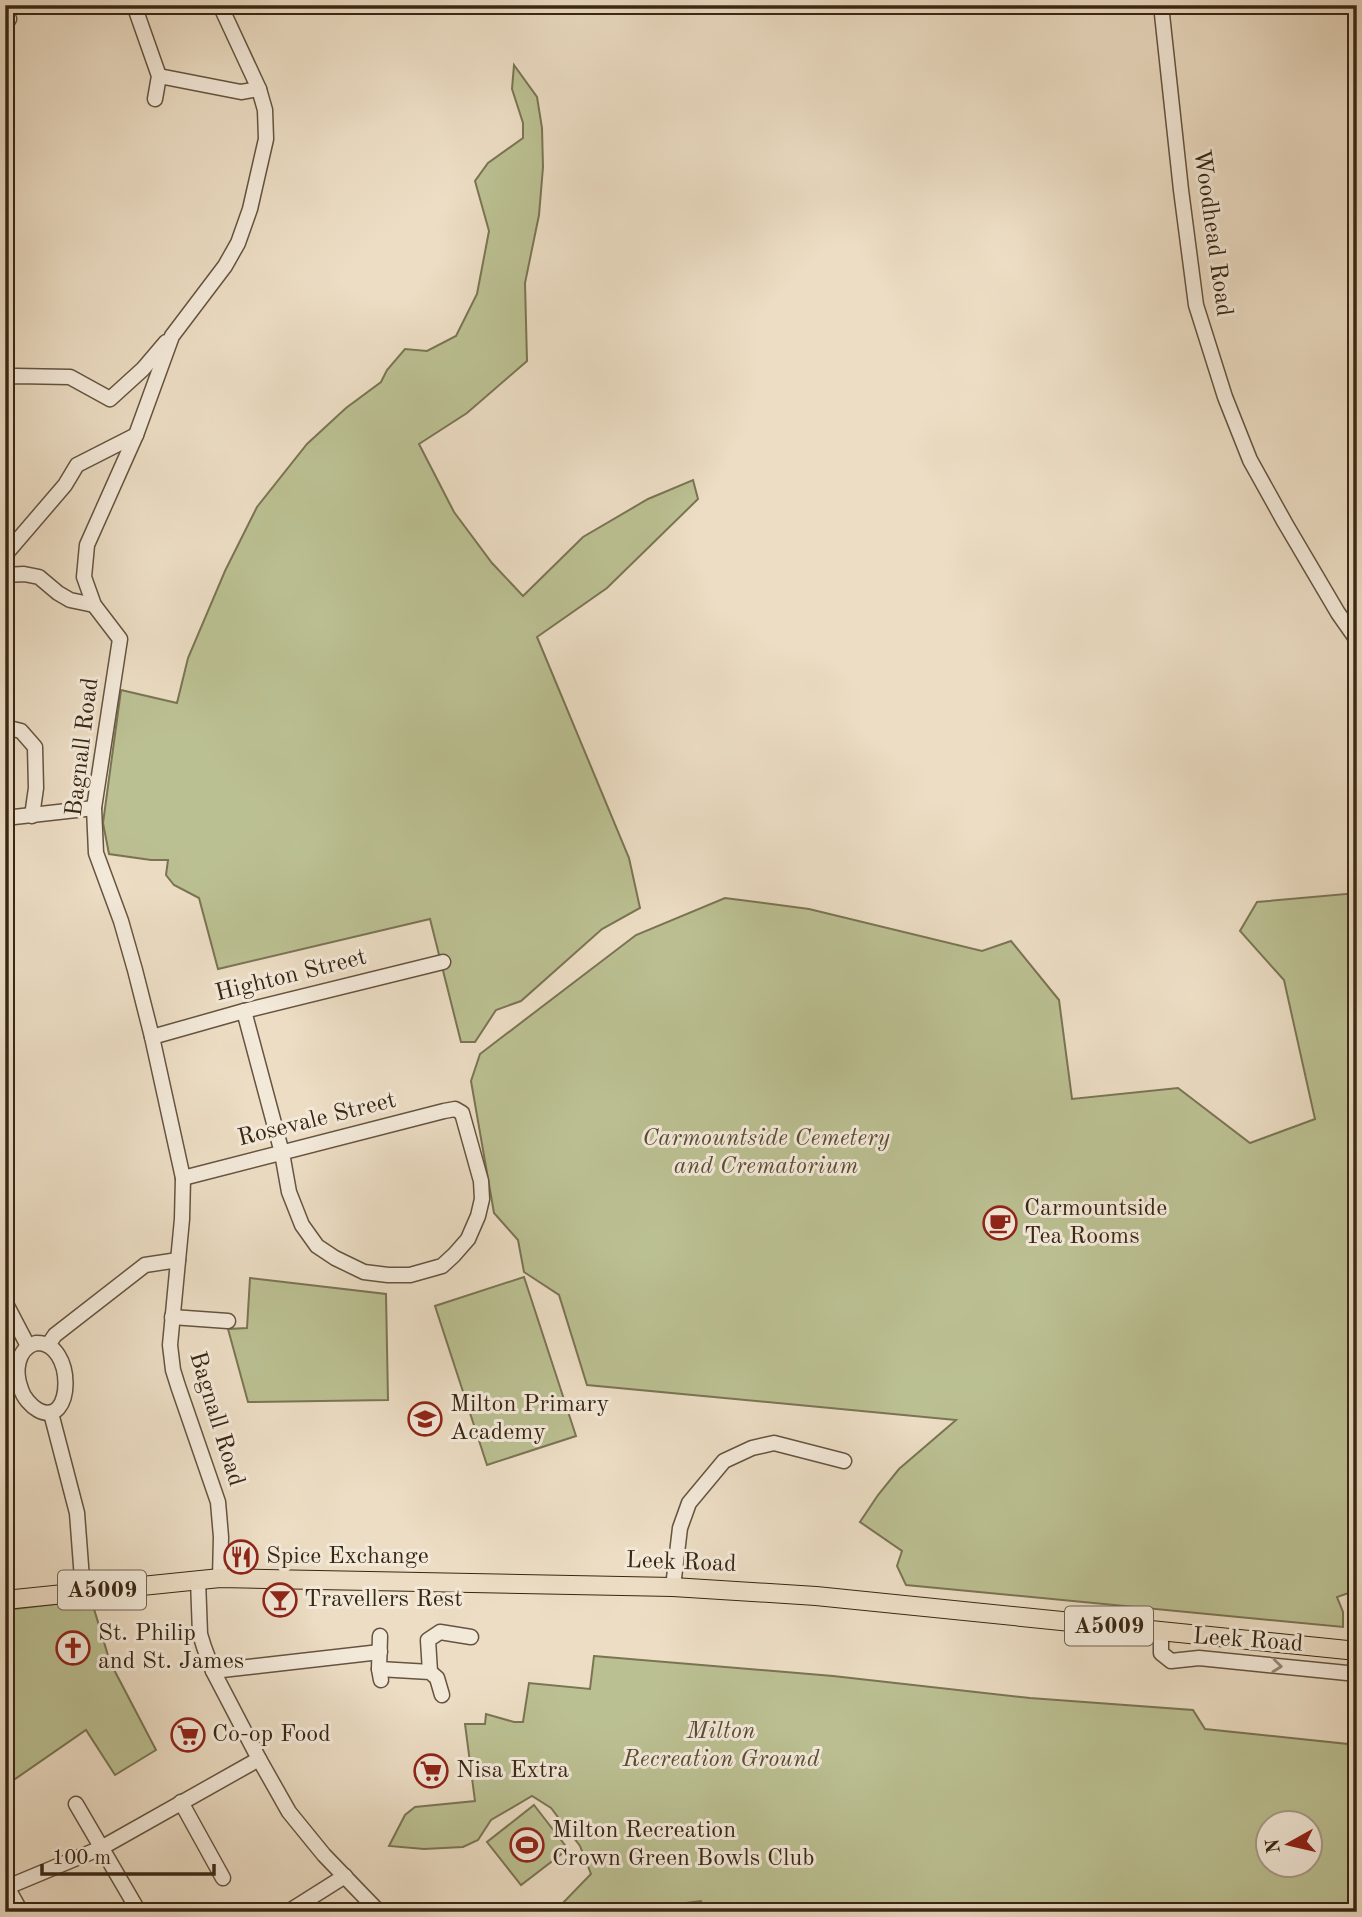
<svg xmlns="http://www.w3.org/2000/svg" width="1362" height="1917" viewBox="0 0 1362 1917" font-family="'Old Standard TT',serif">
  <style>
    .green { fill: #bbc092; stroke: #7a7453; stroke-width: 2; fill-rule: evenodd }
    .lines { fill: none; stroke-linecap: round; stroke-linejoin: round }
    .minor-casing { stroke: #655440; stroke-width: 17 }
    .major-casing { stroke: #382714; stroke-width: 20 }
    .minor { stroke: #f3e9d9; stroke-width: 14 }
    .major { stroke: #ecddc4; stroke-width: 18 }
    .oneway { stroke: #968876 }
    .labels { text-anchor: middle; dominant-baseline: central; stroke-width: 6; stroke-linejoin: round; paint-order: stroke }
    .shield { fill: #f3e9d9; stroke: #70614f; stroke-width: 2 }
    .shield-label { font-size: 23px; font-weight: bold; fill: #382714 }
    .street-label { font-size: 24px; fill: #382714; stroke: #f3e9d9 }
    .park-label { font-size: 24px; font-style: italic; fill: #594d34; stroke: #f3e9d9 }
    .poi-label { font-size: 24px; fill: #382714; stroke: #f3e9d9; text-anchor: start }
  </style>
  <rect width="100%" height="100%" fill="#ecddc4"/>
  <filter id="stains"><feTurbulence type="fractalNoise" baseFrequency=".00286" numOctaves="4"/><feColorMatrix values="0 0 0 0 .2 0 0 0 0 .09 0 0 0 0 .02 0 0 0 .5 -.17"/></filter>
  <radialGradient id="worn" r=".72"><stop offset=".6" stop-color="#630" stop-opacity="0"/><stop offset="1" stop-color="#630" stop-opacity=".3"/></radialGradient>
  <g class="green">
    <path d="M514 65 537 97 542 128 543 167 539 215 525 283 527 361 467 413 419 444 454 512 492 563 523 596 583 537 648 499 693 480 698 499 607 588 537 637 629 858 640 908 602 929 521 1001 496 1010 475 1042H461L430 919 218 969 199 898 174 885 166 875 168 860H151L109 854 103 823 121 690 177 703 188 658 225 571 257 507 307 444 346 408 381 382 387 370 405 349 427 351 456 336 477 294 489 231 475 181 488 163 523 138V123L512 89Z"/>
    <path d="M1357 893V1590L1337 1597 1343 1612V1627L906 1585 897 1566 902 1551 860 1522 878 1495 899 1469 956 1420 587 1385 559 1295 524 1272 518 1240 494 1213 471 1081 480 1054 636 935 725 898 809 909 982 951 1011 941 1059 1000 1072 1099 1178 1088 1250 1143 1315 1119 1284 980 1240 931 1257 902Z"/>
    <path d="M524 1277 576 1436 487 1465 435 1306Z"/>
    <path d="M250 1278 386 1294 388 1400 248 1402 228 1329 247 1328Z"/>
    <path d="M81 1601 94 1609 110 1662 156 1750 115 1775 86 1730 5 1786V1610Z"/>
    <path d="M594 1656 833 1676 1030 1698 1193 1710 1205 1729 1357 1745V1912H705L701 1901 614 1912H546L560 1906 591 1874 580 1846 551 1808 532 1796 491 1820 478 1840 463 1847 424 1849 389 1846 405 1815 415 1807 475 1801 465 1724H485L486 1714 514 1722H523L529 1683 590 1689ZM1268 1822H1310V1864H1268Z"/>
    <path d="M534 1805 568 1849 521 1885 487 1842Z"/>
  </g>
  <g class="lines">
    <defs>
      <g id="minor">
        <path d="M134 5 159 76 155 99"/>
        <path d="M220 5 259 89 265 110 266 139 250 209 238 243 225 266 172 336 136 435 87 545 84 577 94 605 120 639 94 808 96 853 121 921 135 970 152 1037 183 1178 182 1219 170 1345 173 1370 178 1386 218 1502 221 1537 220 1578"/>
        <path d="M1161 5 1181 190 1196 305 1225 397 1250 460 1285 523 1338 613 1357 640"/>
        <path d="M5 21 9 19"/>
        <path d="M159 76 241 92 259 89"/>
        <path d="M5 378 16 376 70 377 110 399 143 369 166 342"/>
        <path d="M5 555 65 485 77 465 136 435"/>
        <path d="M5 575 24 574 39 577 58 593 70 600 94 605"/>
        <path d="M5 727 21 731 35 747 36 788 32 816"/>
        <path d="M5 818 94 808"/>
        <path d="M152 1037 244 1011 443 962"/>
        <path d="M183 1178 444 1111 455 1109 462 1113 481 1181 482 1199 478 1216 468 1239 454 1255 442 1266 410 1275H388L364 1272 335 1258 317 1246 302 1225 289 1192 282 1153 244 1011"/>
        <path d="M5 1302 28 1346"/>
        <path d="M172 1317 228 1321"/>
        <path d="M36 1343C76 1341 74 1430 38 1410 31 1406 23 1397 21 1389 14 1371 17 1349 36 1343Z"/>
        <path d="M48 1345 55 1335 145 1265 178 1260"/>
        <path d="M51 1413 77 1513 83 1592"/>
        <path d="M198 1580 200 1634 204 1647 213 1671 259 1759 289 1812 324 1855 379 1912"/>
        <path d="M673 1587 680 1528 689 1503 724 1461 752 1448 774 1443 844 1461"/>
        <path d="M1161 1631V1653L1171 1661 1199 1658 1357 1674"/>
        <path d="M380 1636 379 1669 381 1680"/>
        <path d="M379 1669 430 1672 437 1678 442 1695"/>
        <path d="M213 1671 380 1652"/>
        <path d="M430 1672 428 1640 440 1632 471 1637"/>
        <path d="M181 1802 223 1878"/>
        <path d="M76 1804 139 1912"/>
        <path d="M7 1887 21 1912"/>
        <path d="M5 1888 101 1848 259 1759"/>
        <path d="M288 1912 345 1876"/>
      </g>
      <path id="major" d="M5 1600 220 1578 673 1587 816 1596 1357 1651"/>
    </defs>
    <use href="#minor" class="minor-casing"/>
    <use href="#major" class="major-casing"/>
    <use href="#minor" class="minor"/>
    <use href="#major" class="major"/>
  </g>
  <defs><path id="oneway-chevron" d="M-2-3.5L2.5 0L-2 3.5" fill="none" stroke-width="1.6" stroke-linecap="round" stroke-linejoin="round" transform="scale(1.75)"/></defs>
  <use class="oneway" href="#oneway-chevron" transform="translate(1277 1666) rotate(6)"/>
  <defs>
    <symbol id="cafe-ring" viewBox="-11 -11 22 22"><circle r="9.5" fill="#f3e9d9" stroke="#8f2418" stroke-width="1.5"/><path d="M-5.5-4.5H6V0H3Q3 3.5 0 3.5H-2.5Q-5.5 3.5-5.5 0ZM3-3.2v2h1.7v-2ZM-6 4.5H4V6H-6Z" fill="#8f2418"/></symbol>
    <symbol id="school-ring" viewBox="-11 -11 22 22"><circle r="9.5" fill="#f3e9d9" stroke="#8f2418" stroke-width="1.5"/><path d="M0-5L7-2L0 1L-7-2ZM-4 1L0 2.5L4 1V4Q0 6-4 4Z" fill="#8f2418"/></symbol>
    <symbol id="restaurant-ring" viewBox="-11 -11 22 22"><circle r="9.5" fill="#f3e9d9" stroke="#8f2418" stroke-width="1.5"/><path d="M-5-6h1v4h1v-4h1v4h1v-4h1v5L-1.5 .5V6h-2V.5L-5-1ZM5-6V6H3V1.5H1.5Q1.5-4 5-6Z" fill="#8f2418"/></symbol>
    <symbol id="bar-ring" viewBox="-11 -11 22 22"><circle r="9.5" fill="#f3e9d9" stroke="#8f2418" stroke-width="1.5"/><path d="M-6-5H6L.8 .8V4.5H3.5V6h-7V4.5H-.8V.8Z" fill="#8f2418"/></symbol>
    <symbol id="church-ring" viewBox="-11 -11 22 22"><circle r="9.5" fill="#f3e9d9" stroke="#8f2418" stroke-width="1.5"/><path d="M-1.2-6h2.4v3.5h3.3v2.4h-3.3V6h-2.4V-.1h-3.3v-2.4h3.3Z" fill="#8f2418"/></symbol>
    <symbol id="supermarket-ring" viewBox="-11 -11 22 22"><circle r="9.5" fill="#f3e9d9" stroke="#8f2418" stroke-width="1.5"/><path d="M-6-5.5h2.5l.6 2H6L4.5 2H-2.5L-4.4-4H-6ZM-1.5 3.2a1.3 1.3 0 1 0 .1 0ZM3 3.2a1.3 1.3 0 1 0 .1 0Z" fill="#8f2418"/></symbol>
    <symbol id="stadium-ring" viewBox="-11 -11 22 22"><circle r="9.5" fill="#f3e9d9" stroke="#8f2418" stroke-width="1.5"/><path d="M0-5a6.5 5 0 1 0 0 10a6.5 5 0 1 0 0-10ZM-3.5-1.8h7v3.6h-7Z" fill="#8f2418"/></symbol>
  </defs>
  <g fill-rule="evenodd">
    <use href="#cafe-ring" x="981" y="1204" width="38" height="38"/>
    <use href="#school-ring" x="406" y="1400" width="38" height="38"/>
    <use href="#restaurant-ring" x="222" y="1538" width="38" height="38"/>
    <use href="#bar-ring" x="261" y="1581" width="38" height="38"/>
    <use href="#church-ring" x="54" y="1629" width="38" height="38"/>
    <use href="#supermarket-ring" x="169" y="1716" width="38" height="38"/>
    <use href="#supermarket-ring" x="412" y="1752" width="38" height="38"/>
    <use href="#stadium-ring" x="508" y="1826" width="38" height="38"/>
  </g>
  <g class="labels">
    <g class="shield">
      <rect x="58" y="1570.5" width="88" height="39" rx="5"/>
      <rect x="1065" y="1606.5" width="88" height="39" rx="5"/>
    </g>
    <g class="shield-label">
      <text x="102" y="1590">A5009</text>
      <text x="1109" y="1626">A5009</text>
    </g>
    <g class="street-label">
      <text transform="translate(1212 233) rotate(82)">Woodhead Road</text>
      <text transform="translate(83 747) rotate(-83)">Bagnall Road</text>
      <text transform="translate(291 976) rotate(-14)">Highton Street</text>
      <text transform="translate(317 1120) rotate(-14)">Rosevale Street</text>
      <text transform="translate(216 1419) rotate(73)">Bagnall Road</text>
      <text transform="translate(681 1563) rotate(2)">Leek Road</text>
      <text transform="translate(1248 1641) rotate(4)">Leek Road</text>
    </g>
    <g class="park-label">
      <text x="766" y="1139">Carmountside Cemetery<tspan x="766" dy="28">and Crematorium</tspan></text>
      <text x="721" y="1732">Milton<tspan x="721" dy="28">Recreation Ground</tspan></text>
    </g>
    <g class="poi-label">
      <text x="1024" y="1209">Carmountside<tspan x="1024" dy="28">Tea Rooms</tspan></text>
      <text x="450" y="1405">Milton Primary<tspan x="450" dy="28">Academy</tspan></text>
      <text x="266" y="1557">Spice Exchange</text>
      <text x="304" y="1600">Travellers Rest</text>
      <text x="98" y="1634">St. Philip<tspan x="98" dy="28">and St. James</tspan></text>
      <text x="212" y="1735">Co-op Food</text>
      <text x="456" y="1771">Nisa Extra</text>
      <text x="552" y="1831">Milton Recreation<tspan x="552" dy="28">Crown Green Bowls Club</tspan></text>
    </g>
  </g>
  <rect width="1362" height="1917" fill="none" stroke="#ecddc4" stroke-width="28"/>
  <rect x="7" y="7" width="1348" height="1903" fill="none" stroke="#382714" stroke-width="3.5"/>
  <rect x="14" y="14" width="1334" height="1889" fill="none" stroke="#382714" stroke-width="2"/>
  <g transform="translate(1289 1844) rotate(262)"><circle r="33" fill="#f3e9d9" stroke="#a89b8a" stroke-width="2"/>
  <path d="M0-5L12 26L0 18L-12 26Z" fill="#8f2418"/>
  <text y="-10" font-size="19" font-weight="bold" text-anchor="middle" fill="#382714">N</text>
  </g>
  <path d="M42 1864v10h172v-10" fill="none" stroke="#382714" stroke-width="3.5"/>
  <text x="52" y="1864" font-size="21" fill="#382714" stroke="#f3e9d9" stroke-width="5" paint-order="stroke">100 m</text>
  <rect width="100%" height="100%" filter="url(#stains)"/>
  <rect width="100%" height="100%" fill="url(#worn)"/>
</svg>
